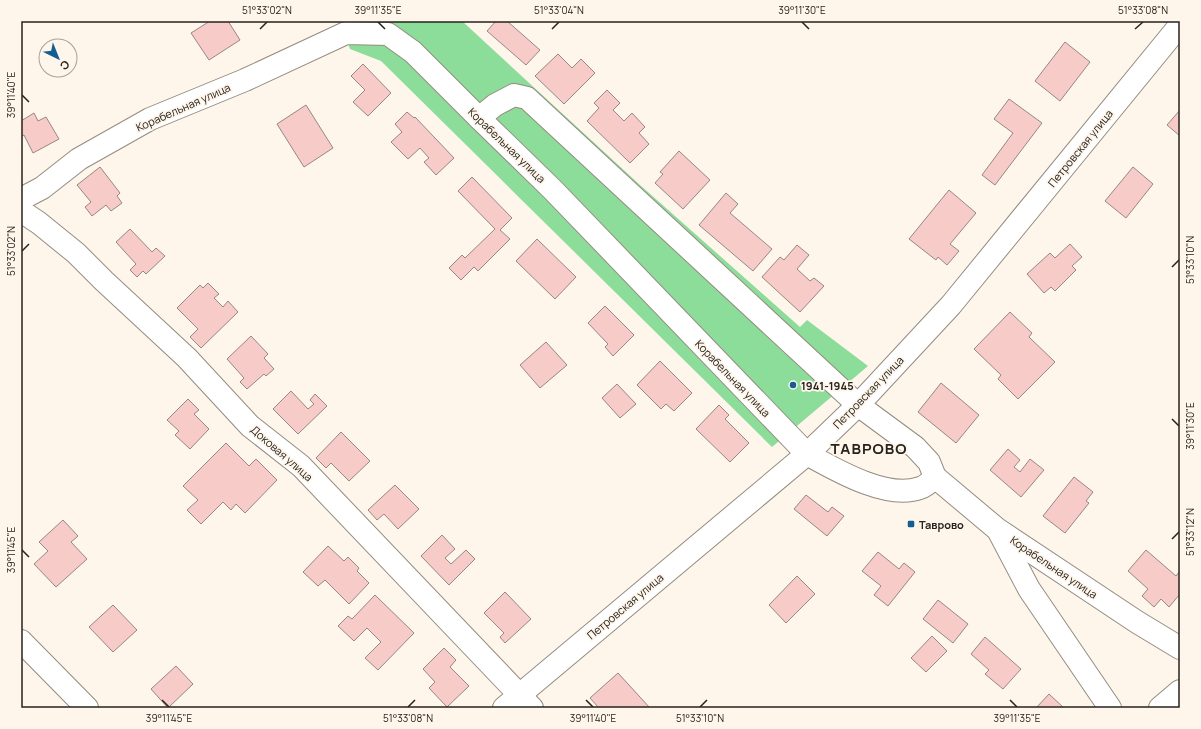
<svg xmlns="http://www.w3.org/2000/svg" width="1201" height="729" viewBox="0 0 1201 729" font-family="Manrope,sans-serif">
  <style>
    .green { fill: #8cdd9a }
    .building { fill: #f7ccc8; stroke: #978684 }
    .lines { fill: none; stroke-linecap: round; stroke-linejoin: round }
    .minor-casing { stroke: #958c80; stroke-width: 24 }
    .minor { stroke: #fff; stroke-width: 22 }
    .ticks { fill: none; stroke: #26221d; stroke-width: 1.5 }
    .poi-dot { fill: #155e92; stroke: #fef5eb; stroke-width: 1.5 }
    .labels { text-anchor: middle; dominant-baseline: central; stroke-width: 3.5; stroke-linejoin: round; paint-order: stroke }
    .street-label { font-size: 11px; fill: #26221d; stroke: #fef5eb }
    .poi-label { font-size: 11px; font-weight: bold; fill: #26221d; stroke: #fef5eb; text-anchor: start }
    .district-label { font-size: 15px; font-weight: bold; letter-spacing: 1px; fill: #26221d; stroke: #fef5eb }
    .neatline { fill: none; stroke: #26221d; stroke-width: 1.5 }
    .ticks-label { font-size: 10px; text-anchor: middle; fill: #26221d }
  </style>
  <rect width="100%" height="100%" fill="#fef5eb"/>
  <path class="green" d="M340 21H462L640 185 800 327 807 320 868 366 772 447 381 61 350 49Z"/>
  <g class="building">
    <path d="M210 21H228L240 40 209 60 191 33Z"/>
    <path d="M496 21H507L540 50 526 65 487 31Z"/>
    <path d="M1065 42 1090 62 1060 101 1035 81Z"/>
    <path d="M558 54 572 68 581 59 595 73 564 104 535 76Z"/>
    <path d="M363 64 391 93 368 116 353 102 365 90 351 76Z"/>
    <path d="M607 90 620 103 613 110 624 121 632 113 645 127 639 133 649 144 630 163 587 121 599 108 594 103Z"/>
    <path d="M1009 99 1042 123 995 185 982 175 1013 133 994 119Z"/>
    <path d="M306 105 333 148 304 167 277 124Z"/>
    <path d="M1180 110V136L1167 125Z"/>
    <path d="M407 112 414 118 415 117 454 158 436 175 424 162 429 158 420 148 408 159 391 142 402 132 395 124Z"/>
    <path d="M34 113 38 121 46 117 59 139 33 153 24 135 21 137V121Z"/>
    <path d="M679 151 710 180 683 209 655 183 663 174 660 172Z"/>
    <path d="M100 167 120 193 117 196 122 203 111 211 106 205 92 216 85 207 91 202 77 185Z"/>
    <path d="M1133 167 1153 184 1126 218 1105 201Z"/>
    <path d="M472 177 512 218 500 230 510 239 478 271 474 267 461 280 449 268 462 255 465 258 495 229 458 191Z"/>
    <path d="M949 190 976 213 950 244 959 251 947 265 938 257 936 260 909 239Z"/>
    <path d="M726 193 738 204 730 213 772 249 753 271 699 225Z"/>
    <path d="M130 229 152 252 156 248 165 256 146 274 143 271 137 277 130 270 136 264 116 242Z"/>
    <path d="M537 239 576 277 555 299 516 261Z"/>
    <path d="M1070 244 1082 257 1072 266 1076 270 1055 291 1051 287 1044 293 1027 274 1050 253 1055 258Z"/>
    <path d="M797 245 809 255 797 269 810 281 814 278 824 286 800 312 762 277 780 257 784 260Z"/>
    <path d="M208 283 219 294 214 298 223 307 228 301 238 312 201 348 190 337 198 329 177 308 200 285 203 288Z"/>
    <path d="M605 306 634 335 613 356 605 347 608 344 588 323Z"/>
    <path d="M1010 312 1032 333 1029 337 1055 362 1018 399 998 379 1001 375 974 349Z"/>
    <path d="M251 336 268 354 264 358 274 369 266 376 264 374 247 389 240 382 244 378 227 359Z"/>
    <path d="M546 342 567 365 540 388 520 365Z"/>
    <path d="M660 361 692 393 674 411 666 404 661 409 637 385Z"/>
    <path d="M941 383 979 415 956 443 918 412Z"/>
    <path d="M617 384 636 404 620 418 602 398Z"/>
    <path d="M291 391 308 409 314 404 310 400 315 394 327 406 298 434 273 409Z"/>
    <path d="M188 399 199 410 194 414 209 429 190 449 175 435 179 431 167 420Z"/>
    <path d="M719 405 729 415 725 419 749 443 730 462 696 429Z"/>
    <path d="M341 432 370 461 349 481 331 463 326 468 316 458Z"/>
    <path d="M226 443 249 466 256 459 277 480 245 513 236 504 231 510 223 502 201 524 187 510 198 500 183 486Z"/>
    <path d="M1008 449 1020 460 1014 467 1020 472 1030 459 1044 470 1021 497 990 470Z"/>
    <path d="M1074 477 1093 492 1086 501 1089 503 1065 533 1043 516Z"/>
    <path d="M395 485 419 509 398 529 384 514 377 520 368 510Z"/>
    <path d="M806 495 828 512 832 507 844 516 827 536 794 509Z"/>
    <path d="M63 520 78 536 71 542 87 559 56 587 34 564 48 551 39 542Z"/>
    <path d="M442 535 455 549 445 558 451 564 466 550 475 559 449 585 421 556Z"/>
    <path d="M328 546 344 561 348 557 359 568 357 571 369 583 349 604 325 580 318 586 303 572Z"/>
    <path d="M1146 550 1176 576 1180 571V594L1169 607 1161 599 1154 607 1142 596 1148 589 1128 571Z"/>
    <path d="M878 552 899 569 904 563 915 572 888 606 874 595 881 586 862 571Z"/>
    <path d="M797 576 815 594 786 623 769 605Z"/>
    <path d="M505 592 531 619 505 643 500 637 504 633 484 613Z"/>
    <path d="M375 595 414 633 378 670 365 658 381 642 367 628 354 641 338 626 348 616 352 619Z"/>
    <path d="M938 600 968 624 953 643 923 619Z"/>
    <path d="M113 605 137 630 113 652 89 627Z"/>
    <path d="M932 636 947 651 926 672 911 658Z"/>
    <path d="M985 637 1021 669 1003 689 985 674 989 670 971 654Z"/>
    <path d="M444 648 456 660 450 667 469 686 447 707 429 688 435 682 423 669Z"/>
    <path d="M176 666 193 684 168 708 151 689Z"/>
    <path d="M618 673 650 708H599L590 698Z"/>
    <path d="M1049 694 1064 708H1036Z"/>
  </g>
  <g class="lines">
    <defs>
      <g id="minor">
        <path d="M479 118 495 105 514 95 527 98 858 405 915 447 929 462 935 477 997 529 1137 622 1180 648"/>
        <path d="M21 199 42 188 79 159 150 119 245 80 346 33 388 34 413 52 479 118 553 190 807 454C836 470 887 500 920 488 925 487 931 481 935 477"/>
        <path d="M21 211 39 223 76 253 104 281 187 358 250 426 301 466 532 708"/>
        <path d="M999 532 1029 589 1110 708"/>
        <path d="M21 641 87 708"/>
        <path d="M504 708 807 454 858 405 951 305 1180 25"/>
        <path d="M1160 708 1180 691"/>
      </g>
    </defs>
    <use href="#minor" class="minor-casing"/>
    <use href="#minor" class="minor"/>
  </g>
  <path class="ticks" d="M378 22 385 29M802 22 809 29M260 29 267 22M552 29 559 22M1135 29 1143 22M22 95 29 102M22 251 29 244M1172 267 1179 260M1172 419 1179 426M1172 539 1179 532M22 550 29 557M162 700 169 707M586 700 593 707M1010 700 1017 707M408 707 415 700M700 707 707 700"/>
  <g class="poi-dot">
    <circle cx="793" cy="385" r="4"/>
    <rect x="907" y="520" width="8" height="8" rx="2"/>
  </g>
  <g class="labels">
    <g class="street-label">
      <text transform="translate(183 107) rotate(-24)">Корабельная улица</text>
      <text transform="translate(507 145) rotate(44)">Корабельная улица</text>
      <text transform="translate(1080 148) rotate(-51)">Петровская улица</text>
      <text transform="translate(733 378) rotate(46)">Корабельная улица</text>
      <text transform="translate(868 392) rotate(-46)">Петровская улица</text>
      <text transform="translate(282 453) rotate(41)">Доковая улица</text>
      <text transform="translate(1054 567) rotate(34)">Корабельная улица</text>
      <text transform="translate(625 606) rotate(-40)">Петровская улица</text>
    </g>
    <g class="poi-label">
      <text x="801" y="385">1941-1945</text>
      <text x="919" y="524">Таврово</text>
    </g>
    <g class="district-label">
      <text x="869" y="448">ТАВРОВО</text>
    </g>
  </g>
  <rect width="1201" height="729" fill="none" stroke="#fef5eb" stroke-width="44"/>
  <g transform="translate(58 58) rotate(137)"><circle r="19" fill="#fef5eb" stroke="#a8a199"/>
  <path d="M0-3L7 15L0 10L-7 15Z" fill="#155e92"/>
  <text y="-6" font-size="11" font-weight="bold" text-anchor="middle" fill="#26221d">С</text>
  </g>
  <rect x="22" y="22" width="1157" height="685" class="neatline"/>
  <g class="ticks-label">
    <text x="267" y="14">51°33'02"N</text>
    <text x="378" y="14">39°11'35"E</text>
    <text x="559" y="14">51°33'04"N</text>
    <text x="802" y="14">39°11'30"E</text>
    <text x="1143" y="14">51°33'08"N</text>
    <text transform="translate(11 95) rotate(-90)" y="4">39°11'40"E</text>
    <text transform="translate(11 251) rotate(-90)" y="4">51°33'02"N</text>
    <text transform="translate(1190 260) rotate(-90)" y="4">51°33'10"N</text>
    <text transform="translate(1190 426) rotate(-90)" y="4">39°11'30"E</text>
    <text transform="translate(1190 532) rotate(-90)" y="4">51°33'12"N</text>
    <text transform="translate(11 550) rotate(-90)" y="4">39°11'45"E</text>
    <text x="169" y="722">39°11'45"E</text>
    <text x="408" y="722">51°33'08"N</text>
    <text x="593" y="722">39°11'40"E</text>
    <text x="700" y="722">51°33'10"N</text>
    <text x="1017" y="722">39°11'35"E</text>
  </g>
</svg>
